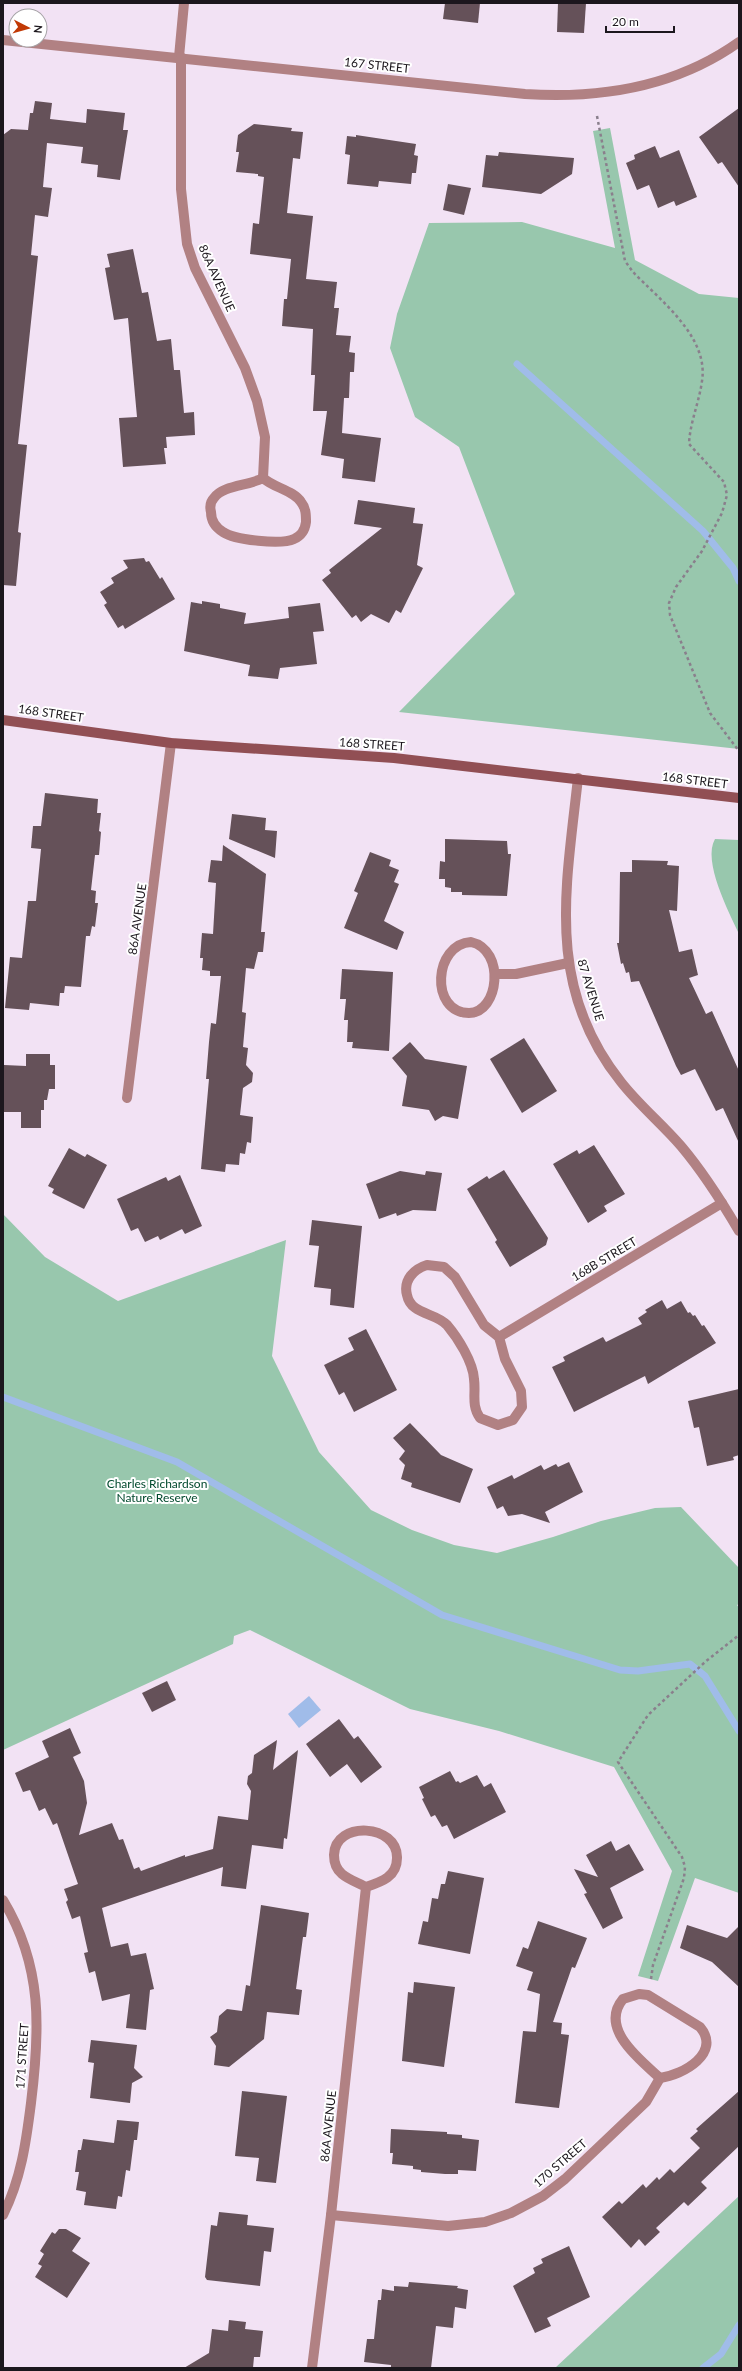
<svg xmlns="http://www.w3.org/2000/svg" width="742" height="2371" viewBox="0 0 742 2371" font-family="Lato,sans-serif">
  <style>
    .green { fill: #98c7ad }
    .water { fill: #a0bce9 }
    .lines { fill: none; stroke-linecap: round; stroke-linejoin: round }
    .stream { stroke: #a0bce9; stroke-width: 7 }
    .building { fill: #655159 }
    .path { stroke: #8a7f8c; stroke-width: 2.5; stroke-dasharray: 3 3; stroke-linecap: butt }
    .minor { stroke: #b18183; stroke-width: 10 }
    .secondary { stroke: #914f54; stroke-width: 10 }
    .labels { text-anchor: middle; dominant-baseline: central; stroke-width: 4; stroke-linejoin: round; paint-order: stroke }
    .street-label { font-size: 12px; fill: #1c171d; stroke: #fff }
    .park-label { font-size: 12px; fill: #00492d; stroke: #fff }
  </style>
  <rect width="100%" height="100%" fill="#f2e2f4"/>
  <g class="green">
    <path d="M610 128 635 260 699 294 739 298V749L399 712 515 594 459 447 415 417 390 348 397 314 429 223 522 222 615 248 593 131Z"/>
    <path d="M715 839 739 840V934C729 912 702 861 715 839Z"/>
    <path d="M3 1214 45 1257 118 1301 286 1240 272 1356 319 1452 371 1510 412 1530 454 1545 497 1553 553 1537 601 1521 655 1508 681 1507 739 1568V1604L737 1605 739 1608V1893L695 1878 658 1981 638 1976 672 1871 614 1767 499 1731 410 1709 250 1630 234 1636 233 1644 3 1750Z"/>
    <path d="M739 2196V2368H555Z"/>
  </g>
  <path class="water" d="M309 1696 321 1710 299 1728 288 1714Z"/>
  <g class="lines">
    <g class="stream">
      <path d="M517 364 703 531 733 568 739 581"/>
      <path d="M3 1397 177 1462 442 1615 620 1670 638 1671 690 1664 705 1676 739 1731"/>
      <path d="M703 2368 721 2354 739 2325"/>
    </g>
  </g>
  <g class="building">
    <path d="M445 3H480L478 23 443 19Z"/>
    <path d="M558 3H586L584 33 557 32Z"/>
    <path d="M35 101 52 103 50 119 86 123 87 109 125 113 123 130H128L120 180 97 177 98 165 81 163 83 147 47 143 43 187 52 188 48 217 35 215 31 255 38 256 18 444 27 445 18 532 21 533 16 586 3 585V135L11 129 28 130 30 113H33Z"/>
    <path d="M739 108V187L722 162 718 164 699 137Z"/>
    <path d="M254 124 292 128 291 131 303 132 300 159 293 158 287 213 313 216 306 279 337 282 334 308H339L336 335 351 336 349 352 355 353 354 372H350L349 398H344L342 433 381 438 375 482 342 478 344 459 321 455 327 411H313L315 375H311L313 329 282 326 284 299H287L291 259 250 254 253 223 259 224 264 177 258 176V174L236 172 239 152H236L238 135Z"/>
    <path d="M356 135 416 144 414 155 418 156 416 173H412L411 184 379 181 378 187 347 184 350 155 345 154 347 136 356 137Z"/>
    <path d="M655 146 660 158 679 150 697 197 676 206 674 201 658 208 649 185 637 190 626 163 635 159 634 155Z"/>
    <path d="M499 152 574 158 572 174 541 194 482 187 486 155 498 156Z"/>
    <path d="M448 184 471 188 464 215 443 210Z"/>
    <path d="M133 249 142 293 148 292 157 341 171 339 174 370H180L184 413 194 412 195 435 166 437 167 448H164L166 464 123 467 119 418 137 417 128 318 114 320 105 268 110 267 107 254Z"/>
    <path d="M358 500 415 508 413 523 423 524 417 565 423 568 401 613 396 610 389 623 371 614 361 622 356 615 352 618 322 580 331 573 329 570 382 528 354 524Z"/>
    <path d="M144 558 146 562 149 561 160 579 162 577 175 599 125 629 123 625 118 628 104 605 107 603 100 592 114 583 111 578 128 568 123 560Z"/>
    <path d="M202 601 220 604V608L246 613 244 624 289 618 288 607 320 603 324 631 313 632 317 664 280 668 278 679 248 676 250 665 184 651 191 602 202 604Z"/>
    <path d="M45 793 98 799 97 813H101L99 831 101 832 99 855H95L91 890 96 891 95 903H98L95 927 92 926 90 936H86L81 987 65 986 64 993H60L59 1006 30 1003 29 1010 5 1008 10 957 22 958 28 901H36L41 849 31 848 33 826H41Z"/>
    <path d="M232 814 266 818 265 830 277 831 275 858 229 839Z"/>
    <path d="M445 839 507 841 508 854H511L507 896 462 895V892H451V888L445 887V879H439L440 861 445 862Z"/>
    <path d="M223 845 266 874 261 932H265L263 952H258L254 969 246 968 242 1012 246 1013 243 1047 248 1048 246 1065 253 1073 252 1082 243 1088 240 1115 253 1117 251 1143 247 1142 245 1154 240 1153 239 1165 226 1164 225 1172 201 1169 209 1079H206L209 1042 211 1023 216 1024 221 976H210V971L202 970 203 958H200L202 933 213 934 216 883 208 882 211 860 222 861Z"/>
    <path d="M370 852 391 860 389 866 399 870 394 882 399 884 384 921 404 932 397 950 344 928 358 893 354 891Z"/>
    <path d="M632 860 668 861 667 865 679 866 677 911 669 910 679 952 692 949 698 975 689 978 706 1014 712 1011 739 1071V1143L723 1108 716 1111 695 1069 681 1075 676 1066 639 981 631 982 629 972 626 973 623 963 621 964 617 943H619L620 872H632Z"/>
    <path d="M342 969 393 972 389 1051 352 1048 353 1042H347L348 1020H344L346 999H340Z"/>
    <path d="M524 1038 557 1091 522 1113 490 1059Z"/>
    <path d="M410 1042 425 1059 467 1066 458 1119 443 1116 435 1121 429 1110 402 1106 407 1076 392 1058Z"/>
    <path d="M26 1054H50V1065H55V1089H49L47 1100H44V1110H41V1128H21V1112H3L4 1065 26 1066Z"/>
    <path d="M594 1145 625 1194 604 1206 607 1211 588 1223 553 1164 577 1150 579 1154Z"/>
    <path d="M69 1148 85 1157 87 1154 107 1165 84 1209 52 1193 54 1189 48 1186Z"/>
    <path d="M504 1170 548 1238 546 1245 510 1267 495 1242 497 1240 467 1189 487 1176 489 1179Z"/>
    <path d="M400 1171 425 1175 426 1171 442 1173 436 1211 413 1210 397 1216 396 1213 379 1219 366 1184Z"/>
    <path d="M180 1175 202 1226 185 1234 182 1229 160 1240 158 1236 145 1242 138 1228 131 1231 117 1199 166 1177 168 1181Z"/>
    <path d="M312 1220 362 1226 354 1308 330 1305 331 1289 314 1287 319 1246 309 1245Z"/>
    <path d="M662 1300 667 1309 681 1301 688 1313 690 1312 693 1316 695 1315 702 1326 704 1325 716 1343 648 1384 645 1376 574 1412 552 1367 565 1361 563 1357 603 1337 606 1342 642 1324 638 1318 647 1312 645 1310Z"/>
    <path d="M366 1329 397 1390 354 1412 344 1392 339 1395 324 1365 354 1350 348 1338Z"/>
    <path d="M739 1389V1455L733 1457 734 1460 707 1466 699 1427 694 1428 688 1401Z"/>
    <path d="M410 1423 441 1455 473 1469 460 1503 411 1487 412 1483 401 1479 405 1465 399 1459 405 1451 393 1438Z"/>
    <path d="M569 1462 583 1492 545 1512 550 1523 522 1514 508 1516 503 1506 497 1509 487 1487 512 1475 514 1479 541 1465 544 1470 556 1464 558 1467Z"/>
    <path d="M167 1681 176 1700 152 1712 142 1693Z"/>
    <path d="M339 1719 354 1739 358 1736 382 1767 361 1783 347 1764 330 1777 306 1744Z"/>
    <path d="M70 1728 81 1753 73 1757 84 1781 87 1803 79 1835 112 1823 119 1840 123 1839 134 1869 139 1867 141 1871 185 1855V1857L213 1849 218 1816 248 1820 251 1791 247 1784 248 1776 252 1773 254 1755 277 1740 273 1770 298 1750 287 1839 284 1838 283 1849 252 1845 246 1889 221 1886 223 1867 102 1908 111 1947 128 1943 131 1956 146 1953 154 1989 150 1990 146 2030 126 2028 130 1994 102 2001 95 1971 89 1973 84 1953 88 1952 80 1916 72 1919 66 1902 68 1900 64 1889 78 1884 57 1823 53 1825 45 1808 39 1811 30 1790 23 1792 15 1773 49 1757 42 1741Z"/>
    <path d="M450 1771 456 1782 458 1781 460 1783 477 1775 484 1787 491 1783 506 1812 454 1839 447 1825 442 1827 435 1815 431 1817 422 1799 424 1798 419 1787Z"/>
    <path d="M611 1841 616 1851 629 1844 644 1870 610 1888 623 1918 603 1929 584 1894 587 1893 574 1869 598 1877 586 1855Z"/>
    <path d="M448 1871 484 1878 470 1954 418 1944 423 1921 428 1922 432 1898 438 1899 441 1884H445Z"/>
    <path d="M261 1905 309 1913 306 1937H303L296 1989 302 1990 299 2015 267 2012 264 2039 229 2067 214 2065 216 2046 210 2037 217 2032 219 2016 227 2009 242 2011 246 1985 250 1986Z"/>
    <path d="M538 1921 587 1938 575 1968 572 1967 553 2022 562 2023 561 2034 569 2035 559 2108 515 2103 523 2031 536 2032 540 1994 527 1990 533 1972 516 1966 523 1947 528 1949Z"/>
    <path d="M687 1925 727 1938 739 1926V1987L712 1962 680 1948Z"/>
    <path d="M414 1982 455 1987 444 2067 402 2061 408 1992 413 1993Z"/>
    <path d="M91 2040 137 2045 134 2068 143 2077 132 2083 130 2103 90 2098 94 2063 88 2062Z"/>
    <path d="M242 2091 287 2096 276 2183 256 2181 259 2158 235 2156Z"/>
    <path d="M739 2091V2146L701 2182 707 2188 688 2206 684 2202 656 2228 660 2232 645 2246 639 2239 631 2248 602 2217 619 2201 622 2204 643 2184 646 2188 657 2177 659 2180 670 2169 674 2173 700 2148 690 2138 698 2131 696 2129Z"/>
    <path d="M117 2120 139 2122 137 2140H134L130 2171 126 2170 122 2197 118 2196 116 2209 84 2205 86 2192 76 2190 79 2172H75L78 2150H81L83 2139 114 2143Z"/>
    <path d="M391 2129 447 2132V2134L462 2135V2138L479 2140 476 2171 458 2170V2174H445L421 2172V2170L413 2169V2166L392 2164 393 2153H390Z"/>
    <path d="M219 2212 248 2215 247 2225 274 2228 271 2252 264 2251 260 2286 207 2280 205 2277 211 2225 217 2226Z"/>
    <path d="M59 2229H66L81 2238 72 2251 90 2263 67 2298 35 2277 42 2266 38 2264 44 2254 40 2251 52 2232 55 2234Z"/>
    <path d="M569 2246 590 2297 547 2318 551 2326 535 2333 513 2286 535 2273 533 2268 543 2263 541 2259Z"/>
    <path d="M409 2282 458 2286 457 2288 468 2290 466 2309 455 2307 453 2328 436 2326 431 2368H391V2365L364 2362 367 2339H374L378 2300H381L382 2289 394 2291V2286L408 2287Z"/>
    <path d="M229 2320 246 2322 245 2329 263 2331 260 2357H254L253 2368H184L209 2353 212 2329 228 2331Z"/>
  </g>
  <g class="lines">
    <g class="path">
      <path d="M597 116 625 261 633 272C661 301 709 337 702 381 699 403 690 422 689 444L724 482 727 495 722 513 702 551 676 587 669 603 670 615 710 713 739 751"/>
      <path d="M651 1979 653 1965 684 1878 685 1867 682 1857 618 1762 648 1715 705 1662 739 1635"/>
    </g>
    <g class="minor">
      <path d="M3 40 525 94C601 99 676 87 739 42"/>
      <path d="M179 57 184 3"/>
      <path d="M181 57V189L187 244 195 268 245 368 257 401 265 437 263 478"/>
      <path d="M263 478C274 488 293 490 301 502 306 508 306 515 306 522 305 530 301 536 294 539 281 545 235 540 223 532 215 527 211 521 211 512 210 508 210 502 214 498 223 485 249 486 263 478Z"/>
      <path d="M578 778C566 888 545 987 621 1082 639 1105 662 1124 681 1146 703 1172 722 1202 739 1231"/>
      <path d="M471 942C506 950 499 1013 469 1013 429 1012 434 944 471 942Z"/>
      <path d="M495 974H516L568 963"/>
      <path d="M127 1098 171 743"/>
      <path d="M427 1265 444 1267 455 1277 484 1325 499 1337 505 1359 521 1391 522 1407 513 1420 498 1425 480 1418C471 1405 476 1394 474 1379 473 1362 458 1338 447 1325 435 1312 411 1315 407 1295 403 1280 414 1269 427 1265Z"/>
      <path d="M499 1337 722 1203"/>
      <path d="M3 1900C43 1966 40 2030 31 2103 26 2143 21 2179 3 2215"/>
      <path d="M639 1994 648 1995 700 2027C722 2053 683 2075 660 2078 639 2059 599 2028 623 1999Z"/>
      <path d="M331 2215 448 2226 485 2222 511 2213 543 2196 565 2179 646 2102 660 2078"/>
      <path d="M312 2368 331 2215 366 1887C381 1882 397 1877 397 1858 398 1824 335 1820 334 1855 334 1863 336 1869 342 1874 349 1880 359 1883 366 1887"/>
    </g>
    <path class="secondary" d="M3 720 171 743 394 758 739 798"/>
  </g>
  <g class="labels">
    <g class="street-label">
      <text transform="translate(377 65) rotate(6)">167 STREET</text>
      <text transform="translate(217 278) rotate(66)">86A AVENUE</text>
      <text transform="translate(51 713) rotate(8)">168 STREET</text>
      <text transform="translate(372 744) rotate(4)">168 STREET</text>
      <text transform="translate(695 780) rotate(7)">168 STREET</text>
      <text transform="translate(137 919) rotate(-82)">86A AVENUE</text>
      <text transform="translate(591 990) rotate(73)">87 AVENUE</text>
      <text transform="translate(604 1259) rotate(-31)">168B STREET</text>
      <text transform="translate(22 2056) rotate(-86)">171 STREET</text>
      <text transform="translate(328 2126) rotate(-84)">86A AVENUE</text>
      <text transform="translate(560 2163) rotate(-41)">170 STREET</text>
    </g>
    <g class="park-label">
      <text x="157" y="1483">Charles Richardson<tspan x="157" dy="14">Nature Reserve</tspan></text>
    </g>
  </g>
  <rect width="742" height="2371" fill="none" stroke="#1c171d" stroke-width="8"/>
  <g transform="translate(28 28) rotate(96)"><circle r="19" fill="#ffffff" stroke="#a4a2a5"/>
  <path d="M0-3L7 15L0 10L-7 15Z" fill="#c13905"/>
  <text y="-6" font-size="11" font-weight="bold" text-anchor="middle" fill="#1c171d">N</text>
  </g>
  <path d="M606 26v6h68v-6" fill="none" stroke="#1c171d" stroke-width="2"/>
  <text x="612" y="26" font-size="12" fill="#1c171d" stroke="#ffffff" stroke-width="3" paint-order="stroke">20 m</text>
</svg>
